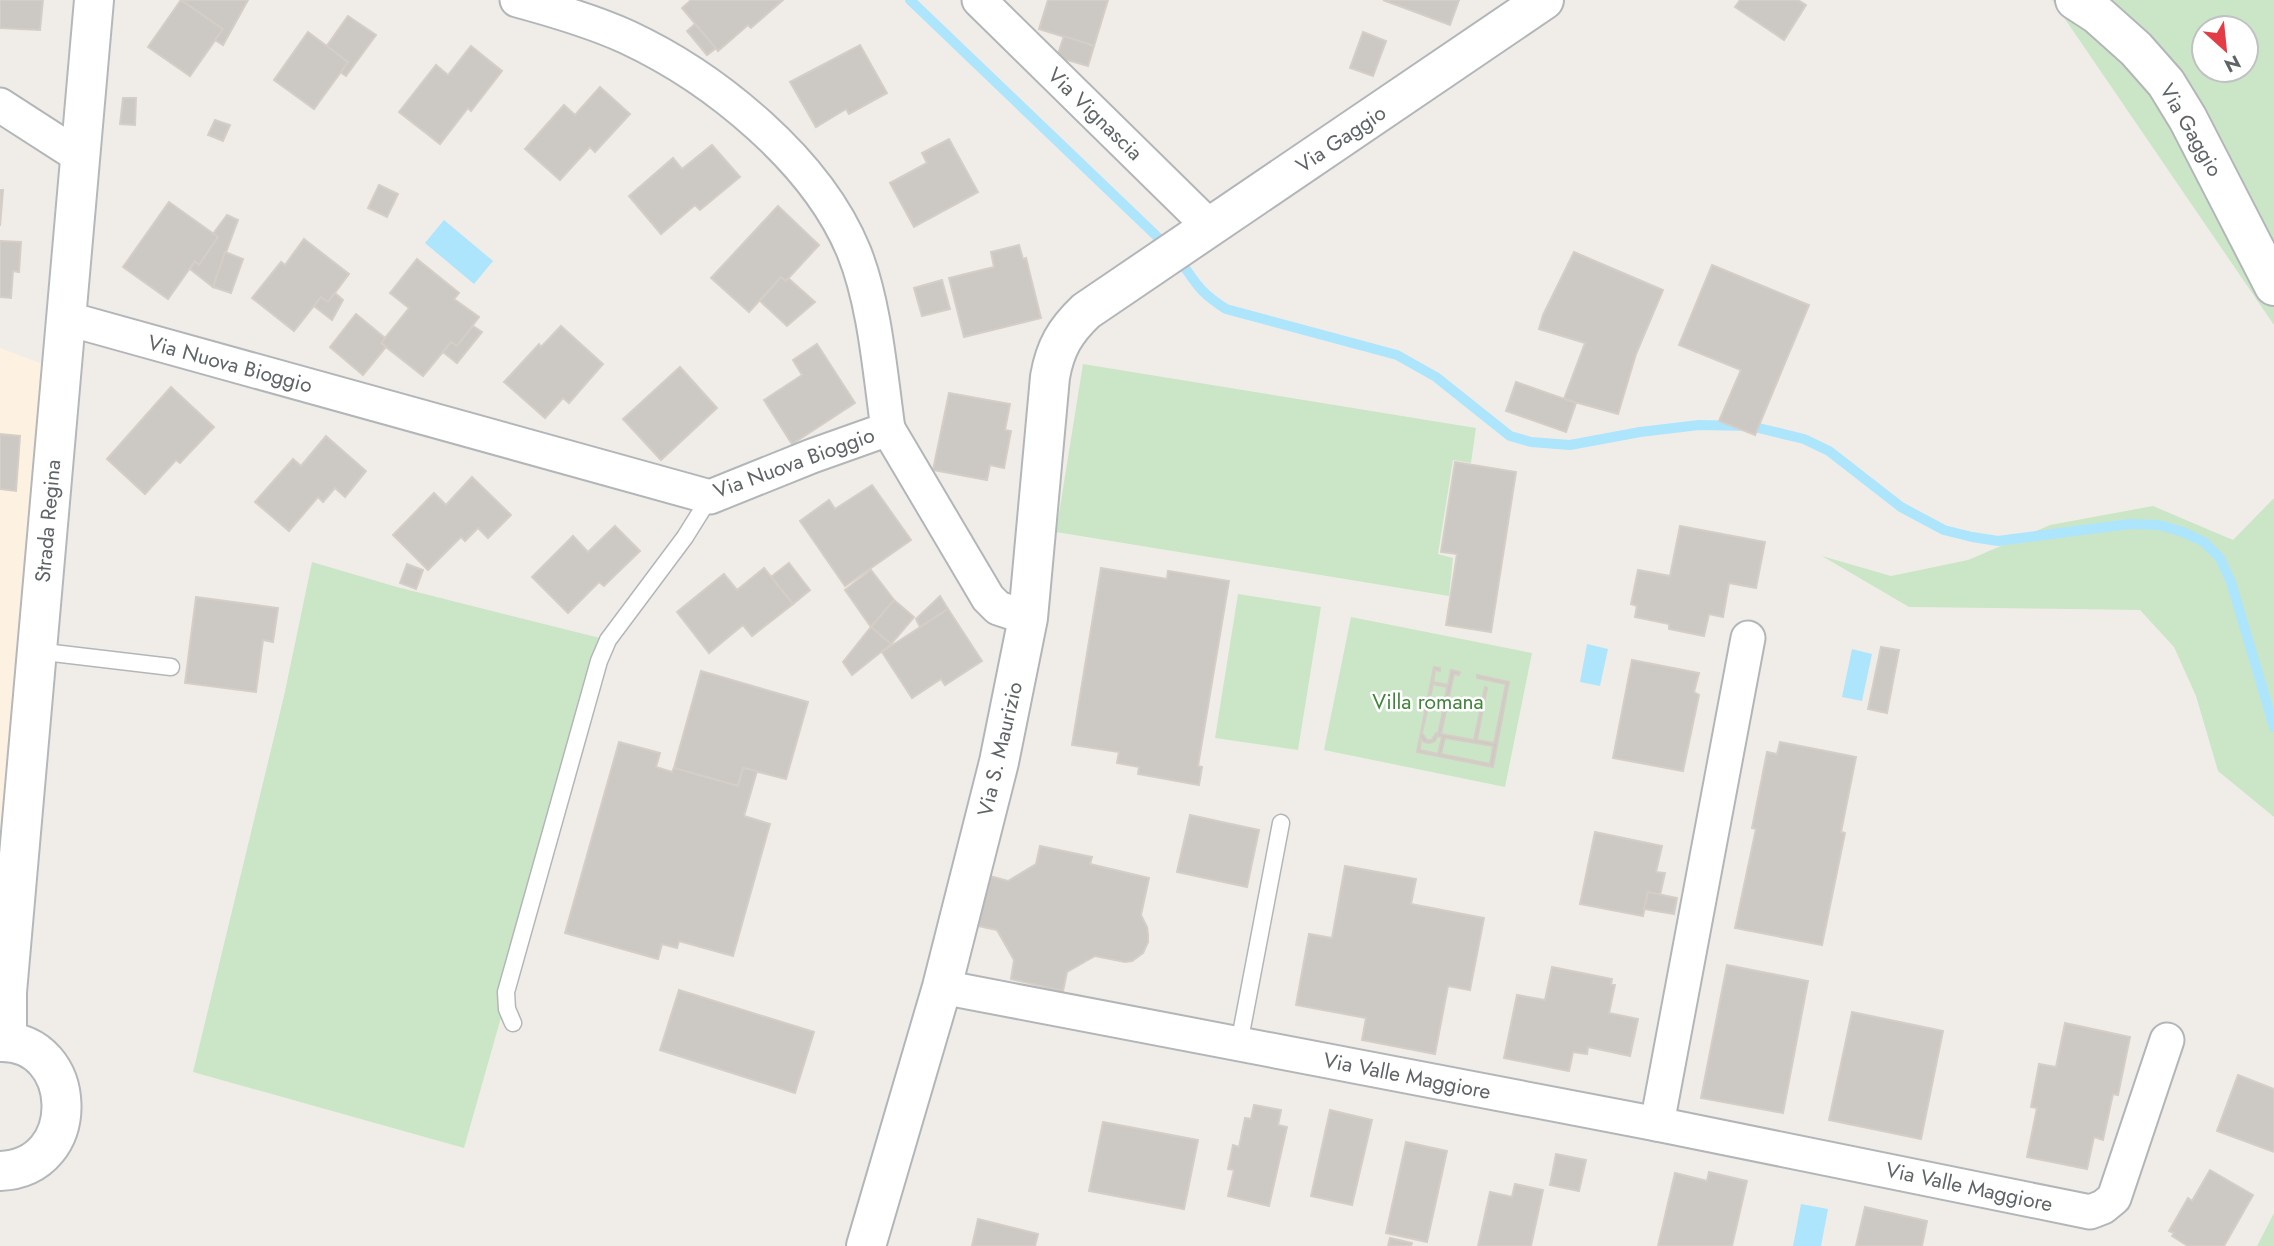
<svg xmlns="http://www.w3.org/2000/svg" width="2274" height="1246" viewBox="0 0 2274 1246" font-family="Jost,sans-serif">
  <style>
    .commercial { fill: #fdf2e1 }
    .green { fill: #cbe6c6; fill-rule: evenodd }
    .water { fill: #ade5fc }
    .lines { fill: none; stroke-linecap: round; stroke-linejoin: round }
    .stream { stroke: #ade5fc; stroke-width: 10 }
    .building { fill: #ccc8c4; stroke: #d5cec6; stroke-width: 2; fill-rule: evenodd }
    .service-casing { stroke: #b3b6b9; stroke-width: 19 }
    .minor-casing { stroke: #b3b6b9; stroke-width: 37 }
    .tertiary-casing { stroke: #b3b6b9; stroke-width: 42 }
    .secondary-casing { stroke: #b4b8bb; stroke-width: 42 }
    .service { stroke: #fff; stroke-width: 16 }
    .minor { stroke: #fff; stroke-width: 33 }
    .tertiary { stroke: #fff; stroke-width: 38 }
    .secondary { stroke: #fff; stroke-width: 38 }
    .labels { text-anchor: middle; dominant-baseline: central; stroke-width: 5; stroke-linejoin: round; paint-order: stroke }
    .street-label { font-size: 21px; fill: #5f6467; stroke: #fff }
    .park-label { font-size: 21px; fill: #408439; stroke: #fff }
  </style>
  <rect width="100%" height="100%" fill="#f0ede8"/>
  <path class="commercial" d="M0 348 61 371 0 1041Z"/>
  <g class="green">
    <path d="M2052 0H2274V325ZM2204 28H2246V70H2204Z"/>
    <path d="M1083 364 1476 428 1471 463 1453 460 1438 554 1453 558 1449 596 1056 532Z"/>
    <path d="M2274 498V817L2218 771 2196 696 2174 647 2140 610 1909 607 1822 556 1891 576 1968 560 2050 525 2153 506 2233 540Z"/>
    <path d="M312 562 397 587 608 640 464 1148 193 1072 284 696Z"/>
    <path d="M1238 594 1321 607 1298 750 1215 738Z"/>
    <path d="M1351 617 1532 653 1505 787 1324 750Z"/>
    <path d="M2274 1213V1246H2257Z"/>
  </g>
  <g class="water">
    <path d="M444 220 493 261 474 284 425 243Z"/>
    <path d="M1587 644 1608 649 1600 686 1580 682Z"/>
    <path d="M1852 649 1872 654 1862 701 1842 697Z"/>
    <path d="M1801 1204 1828 1209 1821 1246H1793Z"/>
  </g>
  <g class="lines">
    <g class="stream">
      <path d="M910 0 1167 246"/>
      <path d="M1178 258C1197 284 1198 291 1226 309L1397 355 1436 377 1510 436 1531 442 1570 445 1640 432 1699 425 1750 426 1804 439 1829 451 1901 507 1944 530 1972 537 1998 541 2130 524 2159 525 2183 532 2204 542 2220 558 2231 582 2274 727"/>
    </g>
  </g>
  <g class="building">
    <path d="M0 0H43L40 30 0 28Z"/>
    <path d="M181 0 223 29 190 76 148 47Z"/>
    <path d="M181 0H248L223 45 215 40 223 29Z"/>
    <path d="M691 0H783L751 28 748 25 718 51 682 8Z"/>
    <path d="M1048 0H1108L1094 46 1039 29Z"/>
    <path d="M1383 0H1459L1450 25Z"/>
    <path d="M1740 0H1798L1806 5 1784 40 1735 7Z"/>
    <path d="M348 16 376 35 346 76 340 72 348 62 326 47Z"/>
    <path d="M695 24 716 48 707 55 687 31Z"/>
    <path d="M308 32 348 62 314 109 274 80Z"/>
    <path d="M1363 32 1386 41 1373 76 1350 68Z"/>
    <path d="M1064 36 1094 46 1088 66 1057 57Z"/>
    <path d="M860 45 887 93 849 114 846 109 816 127 790 82Z"/>
    <path d="M471 46 502 71 471 111 468 108 440 144 399 112 436 65 448 75Z"/>
    <path d="M600 87 630 114 595 152 590 147 560 180 525 149 564 105 575 115Z"/>
    <path d="M123 98H136L135 125 120 124Z"/>
    <path d="M215 120 230 125 223 141 208 135Z"/>
    <path d="M949 139 978 192 914 227 890 183 927 163 922 153Z"/>
    <path d="M712 145 740 177 700 210 695 205 661 234 629 196 673 158 682 169Z"/>
    <path d="M379 185 398 194 387 217 368 208Z"/>
    <path d="M0 190H3L0 226Z"/>
    <path d="M169 202 218 237 199 265 195 261 168 299 123 267Z"/>
    <path d="M778 206 819 245 786 281 781 277 749 312 711 278Z"/>
    <path d="M227 215 238 220 213 287 190 269 195 261 199 265 218 237 213 234Z"/>
    <path d="M304 239 349 274 328 302 321 297 294 331 252 298 281 262 285 265Z"/>
    <path d="M0 241 21 242 19 272 13 271 11 298 0 297Z"/>
    <path d="M1019 245 1023 259 1026 258 1041 318 964 337 949 278 994 267 991 252Z"/>
    <path d="M225 252 243 259 231 293 213 287Z"/>
    <path d="M1574 252 1663 290 1636 354 1618 414 1564 399 1585 343 1539 329 1543 315Z"/>
    <path d="M417 259 459 293 454 299 479 317 457 346 451 342 423 376 381 343 409 308 390 293Z"/>
    <path d="M1712 265 1809 305 1755 435 1719 421 1741 370 1679 345Z"/>
    <path d="M781 277 786 281 788 278 815 302 787 326 760 301Z"/>
    <path d="M942 280 950 309 922 316 914 288Z"/>
    <path d="M335 293 343 300 332 320 314 306 321 297 328 302Z"/>
    <path d="M356 314 385 338 381 343 386 347 363 375 330 347Z"/>
    <path d="M473 326 482 332 457 363 443 352 451 342 457 346Z"/>
    <path d="M561 326 603 364 569 403 563 398 545 418 504 382 539 344 541 347Z"/>
    <path d="M817 344 855 403 792 444 764 400 802 375 793 360Z"/>
    <path d="M680 367 717 408 661 460 623 419Z"/>
    <path d="M1516 382 1576 403 1566 432 1506 411Z"/>
    <path d="M171 387 214 427 180 463 176 460 145 494 107 459Z"/>
    <path d="M949 393 1010 404 1005 430 1011 431 1004 468 990 465 987 480 933 470Z"/>
    <path d="M0 434 20 436 16 491 0 489Z"/>
    <path d="M326 436 366 471 345 497 335 488 323 502 318 497 289 531 255 502 293 459 301 466Z"/>
    <path d="M1455 462 1516 472 1491 632 1446 625 1457 554 1441 552Z"/>
    <path d="M472 477 511 515 488 538 478 528 465 541 461 537 428 570 393 535 434 493 446 505Z"/>
    <path d="M872 485 911 540 845 586 800 521 829 500 835 509Z"/>
    <path d="M615 526 640 551 604 586 599 582 568 613 532 577 573 536 588 552Z"/>
    <path d="M1680 526 1765 542 1756 588 1729 583 1723 617 1709 614 1704 636 1669 629V624L1635 617 1637 606 1631 604 1638 570 1670 576Z"/>
    <path d="M789 563 810 590 793 604 771 577Z"/>
    <path d="M407 564 423 570 416 589 400 583Z"/>
    <path d="M764 568 793 604 752 636 743 625 709 653 677 612 724 574 737 590Z"/>
    <path d="M1101 568 1167 579 1168 571 1229 581 1198 766 1202 767 1199 785 1138 774 1139 767 1117 763 1119 752 1072 745Z"/>
    <path d="M871 570 894 600 871 627 845 590Z"/>
    <path d="M940 596 948 609 920 627 916 619Z"/>
    <path d="M196 597 278 608 273 642 263 640 256 692 185 683Z"/>
    <path d="M894 600 914 617 891 644 871 627Z"/>
    <path d="M948 609 982 661 945 685 941 679 912 698 882 652Z"/>
    <path d="M871 627 891 644 852 675 843 662Z"/>
    <path d="M1881 647 1899 650 1887 713 1868 709Z"/>
    <path d="M1632 660 1699 673 1694 692 1699 695 1683 771 1613 758Z"/>
    <path d="M1434 667 1440 668V671L1435 670 1433 682 1448 685 1451 670 1460 672 1459 675 1454 674 1441 734 1474 740 1485 687 1487 688 1477 740 1494 743 1506 684 1477 678V675L1509 682 1493 767 1417 752ZM1433 684 1447 687 1444 705 1438 703V706L1444 707 1438 734 1436 733 1432 740H1427L1422 733ZM1437 736 1442 737 1438 754 1420 750 1421 738 1424 742 1430 743 1435 741ZM1445 738 1493 746 1490 764 1441 754Z"/>
    <path d="M701 671 808 702 786 779 743 768 738 786 674 768Z"/>
    <path d="M619 742 660 753 656 767 672 772 674 768 738 786 743 768 757 771 744 816 770 824 733 956 679 941 677 948 662 944 658 959 565 933Z"/>
    <path d="M1780 742 1856 757 1841 832 1845 833 1822 945 1735 928 1756 829 1752 828 1767 752 1777 754Z"/>
    <path d="M1190 815 1259 830 1247 887 1177 872Z"/>
    <path d="M1595 832 1662 846 1656 872 1665 873 1660 895 1648 892 1643 916 1580 904Z"/>
    <path d="M1040 846 1092 857 1090 864 1149 878 1141 915 1147 927 1148 935V942L1143 953 1132 961 1125 962 1095 956 1067 972 1063 991 1011 979 1014 960 997 930 978 926 990 876 1008 881 1036 864Z"/>
    <path d="M1345 866 1416 879 1411 904 1484 918 1470 990 1448 986 1435 1054 1362 1040 1366 1018 1296 1005 1309 934 1332 938Z"/>
    <path d="M1648 892 1677 898 1674 914 1644 909Z"/>
    <path d="M1727 965 1808 981 1783 1113 1701 1098Z"/>
    <path d="M1552 967 1612 979 1611 985H1615L1609 1013 1638 1019 1630 1056 1588 1047 1587 1054 1573 1052 1569 1071 1504 1058 1517 995 1545 1000Z"/>
    <path d="M679 990 814 1032 795 1093 660 1050Z"/>
    <path d="M1852 1012 1943 1031 1921 1139 1829 1120Z"/>
    <path d="M2065 1023 2130 1037 2118 1095 2113 1094 2103 1140 2094 1137 2087 1169 2027 1157 2037 1108 2031 1107 2039 1064 2056 1067Z"/>
    <path d="M2238 1075 2274 1089V1152L2217 1131Z"/>
    <path d="M1254 1105 1281 1110 1278 1125 1287 1127 1269 1206 1228 1196 1234 1170 1228 1169 1233 1145 1239 1147 1245 1118 1251 1119Z"/>
    <path d="M1330 1110 1372 1120 1352 1205 1311 1196Z"/>
    <path d="M1103 1122 1198 1140 1184 1209 1089 1191Z"/>
    <path d="M1406 1142 1447 1151 1427 1242 1386 1233Z"/>
    <path d="M1556 1154 1586 1160 1579 1191 1550 1185Z"/>
    <path d="M2210 1170 2253 1195 2224 1246H2188L2172 1236 2174 1233 2169 1231 2188 1198 2192 1201Z"/>
    <path d="M1709 1172 1747 1181 1732 1246H1658L1675 1173 1707 1181Z"/>
    <path d="M1515 1184 1543 1190 1531 1246H1478L1490 1192 1512 1197Z"/>
    <path d="M1865 1207 1927 1221 1922 1246H1856Z"/>
    <path d="M978 1219 1038 1234 1035 1246H972Z"/>
    <path d="M1390 1238 1412 1243 1411 1246H1388Z"/>
  </g>
  <g class="lines">
    <defs>
      <g id="service">
        <path d="M36 651 171 667"/>
        <path d="M513 1023 507 1009 506 992 599 661 608 640 685 537 710 497"/>
        <path d="M1239 1044 1281 823"/>
      </g>
      <g id="minor">
        <path d="M979 0 1211 228"/>
        <path d="M0 105 79 156"/>
        <path d="M65 318 710 497 812 456 888 429C880 373 875 304 854 252 817 161 715 78 627 37 592 21 554 10 517 0"/>
        <path d="M888 429 988 598 998 608 1028 618"/>
        <path d="M942 987 1657 1124 2090 1212 2103 1207 2114 1198 2167 1040"/>
        <path d="M1657 1124 1748 638"/>
      </g>
      <g id="tertiary">
        <path d="M2075 0 2098 15 2136 49 2166 83 2188 119 2274 286"/>
        <path d="M866 1246 942 987 999 762 1028 618 1050 377C1055 348 1065 331 1086 311L1544 0"/>
      </g>
      <g id="secondary">
        <path d="M7 1041V992L94 0"/>
        <path d="M0 1042C79 1040 85 1168 0 1171"/>
      </g>
    </defs>
    <use href="#service" class="service-casing"/>
    <use href="#minor" class="minor-casing"/>
    <use href="#tertiary" class="tertiary-casing"/>
    <use href="#secondary" class="secondary-casing"/>
    <use href="#service" class="service"/>
    <use href="#minor" class="minor"/>
    <use href="#tertiary" class="tertiary"/>
    <use href="#secondary" class="secondary"/>
  </g>
  <g class="labels">
    <g class="street-label">
      <text transform="translate(1095 114) rotate(44)">Via Vignascia</text>
      <text transform="translate(2191 130) rotate(60)">Via Gaggio</text>
      <text transform="translate(1341 139) rotate(-34)">Via Gaggio</text>
      <text transform="translate(230 364) rotate(15)">Via Nuova Bioggio</text>
      <text transform="translate(794 463) rotate(-20)">Via Nuova Bioggio</text>
      <text transform="translate(48 521) rotate(-85)">Strada Regina</text>
      <text transform="translate(1000 749) rotate(-77)">Via S. Maurizio</text>
      <text transform="translate(1407 1076) rotate(11)">Via Valle Maggiore</text>
      <text transform="translate(1969 1187) rotate(12)">Via Valle Maggiore</text>
    </g>
    <g class="park-label">
      <text x="1428" y="702">Villa romana</text>
    </g>
  </g>
  <g transform="translate(2225 49) rotate(153)"><circle r="33" fill="#ffffff" stroke="#bfc1c2" stroke-width="2"/>
  <path d="M0-5L12 26L0 18L-12 26Z" fill="#e33c47"/>
  <text y="-10" font-size="19" font-weight="bold" text-anchor="middle" fill="#5f6467">N</text>
  </g>
</svg>
